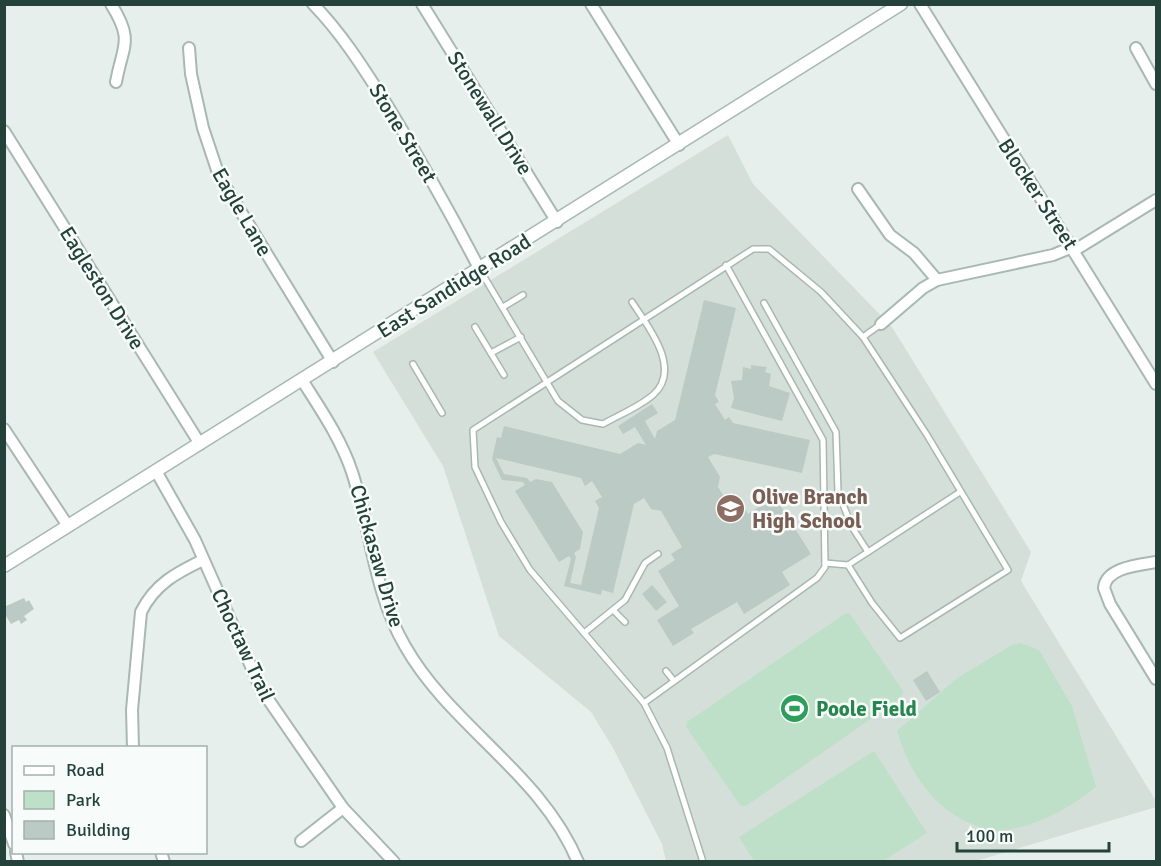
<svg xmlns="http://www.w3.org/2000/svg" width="1161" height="866" viewBox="0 0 1161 866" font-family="Signika,sans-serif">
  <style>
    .built { fill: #d4dfda }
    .green { fill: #bfe0c8 }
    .building { fill: #bbcac4; fill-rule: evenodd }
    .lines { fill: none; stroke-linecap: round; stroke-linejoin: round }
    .service-casing { stroke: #a8b8b2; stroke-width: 8 }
    .minor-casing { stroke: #a8b8b2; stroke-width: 14 }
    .tertiary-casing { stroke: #a8b8b2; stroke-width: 15 }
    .service { stroke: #fff; stroke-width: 5 }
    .minor { stroke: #fff; stroke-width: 10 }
    .tertiary { stroke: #fff; stroke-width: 12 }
    .labels { text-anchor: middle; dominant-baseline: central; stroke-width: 5; stroke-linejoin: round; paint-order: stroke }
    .street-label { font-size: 21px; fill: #24423a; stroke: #f7fbf9 }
    .education-label { font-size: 21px; font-weight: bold; fill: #785e54; stroke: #f7fbf9; text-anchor: start }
    .leisure-label { font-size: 21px; font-weight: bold; fill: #27864d; stroke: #f7fbf9; text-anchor: start }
  </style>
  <rect width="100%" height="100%" fill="#e6efeb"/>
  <path class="built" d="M728 135 753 184 892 327 1031 552 1021 581 1156 801V807L976 861H666L662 844 613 748 591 712 499 636 443 466 373 352Z"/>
  <g class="green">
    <path d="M846 613 850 614 903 691 902 697 746 806 740 805 686 727 687 722Z"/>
    <path d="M1021 643 1039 650 1072 706 1096 787C1067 810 1035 828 996 831 986 831 978 826 969 823 932 806 908 770 897 731L957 678 1012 645Z"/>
    <path d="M874 751 927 833 883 861H754L739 837Z"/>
  </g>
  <g class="building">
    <path d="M704 300 736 308 715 395 719 402 715 404 725 420 729 417 733 423 810 440 802 473 714 454 708 457 720 477 718 487 733 511 743 505 748 514 775 497 811 554 782 572 790 585 744 614 737 602 691 629 694 633 673 646 657 620 679 606 658 571 675 560 671 554 682 547 661 511 651 509 644 498 634 504 613 593 602 590 601 595 564 586 571 559 569 556 559 562 515 491 525 485 523 482 502 480 492 459 497 437 501 438 504 426 620 454 638 443 646 445 635 427 623 434 618 426 652 404 658 413 645 421 655 439 657 431 675 420ZM496 458 581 478 585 486 592 481 602 497 595 501 599 508 581 585 570 583 576 557 574 553 580 549 583 532 552 482 536 479 530 482 527 478 504 474Z"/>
    <path d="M751 365 767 367 765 372 771 374 769 386 790 393 782 421 731 408 734 398 731 381 742 380 743 367 751 369Z"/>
    <path d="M652 585 667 602 656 611 642 594Z"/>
    <path d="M24 598 26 602 29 600 34 609 24 616 27 620 21 624 19 620 11 624 4 613V607Z"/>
    <path d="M927 671 940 692 926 701 913 680Z"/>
  </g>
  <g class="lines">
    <defs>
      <g id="service">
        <path d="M480 270 558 401 582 420 603 424C619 415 639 407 653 395 683 369 647 325 632 302"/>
        <path d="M764 303 836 432 838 492 852 527 868 552"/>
        <path d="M503 307 523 295"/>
        <path d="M475 327 504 375"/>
        <path d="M491 353 521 337"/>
        <path d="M413 364 442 413"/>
        <path d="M825 563 848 565 872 603 900 638 1008 570 927 435 863 337"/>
        <path d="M848 565 960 492"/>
        <path d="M613 610 625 622"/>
        <path d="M584 633 625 600 645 563 658 554"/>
        <path d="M666 671 674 681"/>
        <path d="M644 703 817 578 825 567 823 440 726 265"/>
        <path d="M703 862 667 748 644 703 530 570 501 522 475 467 473 430 753 249H769L821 292 863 337 881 324"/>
      </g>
      <g id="minor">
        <path d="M111 4C134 41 123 44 116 82"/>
        <path d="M313 4C343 35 364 69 387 105 420 159 451 214 480 270"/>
        <path d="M422 4 557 222"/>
        <path d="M591 4 679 145"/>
        <path d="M920 4 1156 384"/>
        <path d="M189 48 191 74 203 128 219 176 333 362"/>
        <path d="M1136 48 1156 84"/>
        <path d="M4 131 200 444"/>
        <path d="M858 189 890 235 914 253 937 280"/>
        <path d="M1075 250 1156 200"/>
        <path d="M881 324 923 288 937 280 1053 255 1070 248"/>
        <path d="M302 380C321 410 341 439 352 472 371 530 374 593 405 646 451 727 541 773 578 862"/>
        <path d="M4 429 68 526"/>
        <path d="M156 471 195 540 261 689 343 808 394 862"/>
        <path d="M1156 562C1140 565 1106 567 1104 588L1110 604 1156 679"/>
        <path d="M133 748 132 710 141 612C155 584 176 573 203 560"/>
        <path d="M4 815 14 844"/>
        <path d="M301 841 343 808"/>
        <path d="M16 852 18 862"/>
        <path d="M161 852 164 862"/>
      </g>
      <path id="tertiary" d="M4 566 901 4"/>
    </defs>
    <use href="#service" class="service-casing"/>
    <use href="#minor" class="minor-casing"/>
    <use href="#tertiary" class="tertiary-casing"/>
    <use href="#service" class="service"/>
    <use href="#minor" class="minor"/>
    <use href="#tertiary" class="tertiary"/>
  </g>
  <defs>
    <symbol id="school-disc" viewBox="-11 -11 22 22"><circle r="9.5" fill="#8d6e63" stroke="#f7fbf9"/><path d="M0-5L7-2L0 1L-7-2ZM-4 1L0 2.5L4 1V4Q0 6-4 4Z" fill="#fff"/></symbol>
    <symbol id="stadium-disc" viewBox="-11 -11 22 22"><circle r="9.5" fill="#2e9e5b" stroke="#f7fbf9"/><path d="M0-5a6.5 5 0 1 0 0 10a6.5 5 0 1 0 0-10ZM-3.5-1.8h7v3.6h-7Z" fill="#fff"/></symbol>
  </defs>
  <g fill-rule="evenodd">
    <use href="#school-disc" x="714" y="492" width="33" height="33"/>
    <use href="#stadium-disc" x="778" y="692" width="33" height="33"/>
  </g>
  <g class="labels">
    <g class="street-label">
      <text transform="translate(490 113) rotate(58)">Stonewall Drive</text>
      <text transform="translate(403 133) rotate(59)">Stone Street</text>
      <text transform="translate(1038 194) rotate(57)">Blocker Street</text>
      <text transform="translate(242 212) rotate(60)">Eagle Lane</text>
      <text transform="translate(454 286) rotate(-32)">East Sandidge Road</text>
      <text transform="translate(102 288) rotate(58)">Eagleston Drive</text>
      <text transform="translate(377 556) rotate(74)">Chickasaw Drive</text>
      <text transform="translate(243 645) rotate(65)">Choctaw Trail</text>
    </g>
    <g class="education-label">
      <text x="752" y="497">Olive Branch<tspan x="752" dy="24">High School</tspan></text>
    </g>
    <g class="leisure-label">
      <text x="816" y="709">Poole Field</text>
    </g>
  </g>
  <rect width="1161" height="866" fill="none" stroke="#24423a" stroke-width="12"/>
  <rect x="12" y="746" width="195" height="108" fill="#f7fbf9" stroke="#a3b1ad" stroke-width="1.5"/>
  <rect x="24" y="766" width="30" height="9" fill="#ffffff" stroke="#a3b1ad" stroke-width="1.5"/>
  <text x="66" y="776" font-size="18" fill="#24423a">Road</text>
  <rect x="24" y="791" width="30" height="18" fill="#bfe0c8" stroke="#a3b1ad" stroke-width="1.5"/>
  <text x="66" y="806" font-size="18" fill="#24423a">Park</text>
  <rect x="24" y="821" width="30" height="18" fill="#bbcac4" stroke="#a3b1ad" stroke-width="1.5"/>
  <text x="66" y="836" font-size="18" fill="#24423a">Building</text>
  <path d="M957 842v9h152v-9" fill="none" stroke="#24423a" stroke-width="3"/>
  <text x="966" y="842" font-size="18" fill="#24423a" stroke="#f7fbf9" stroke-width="4.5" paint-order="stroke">100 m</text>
</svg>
